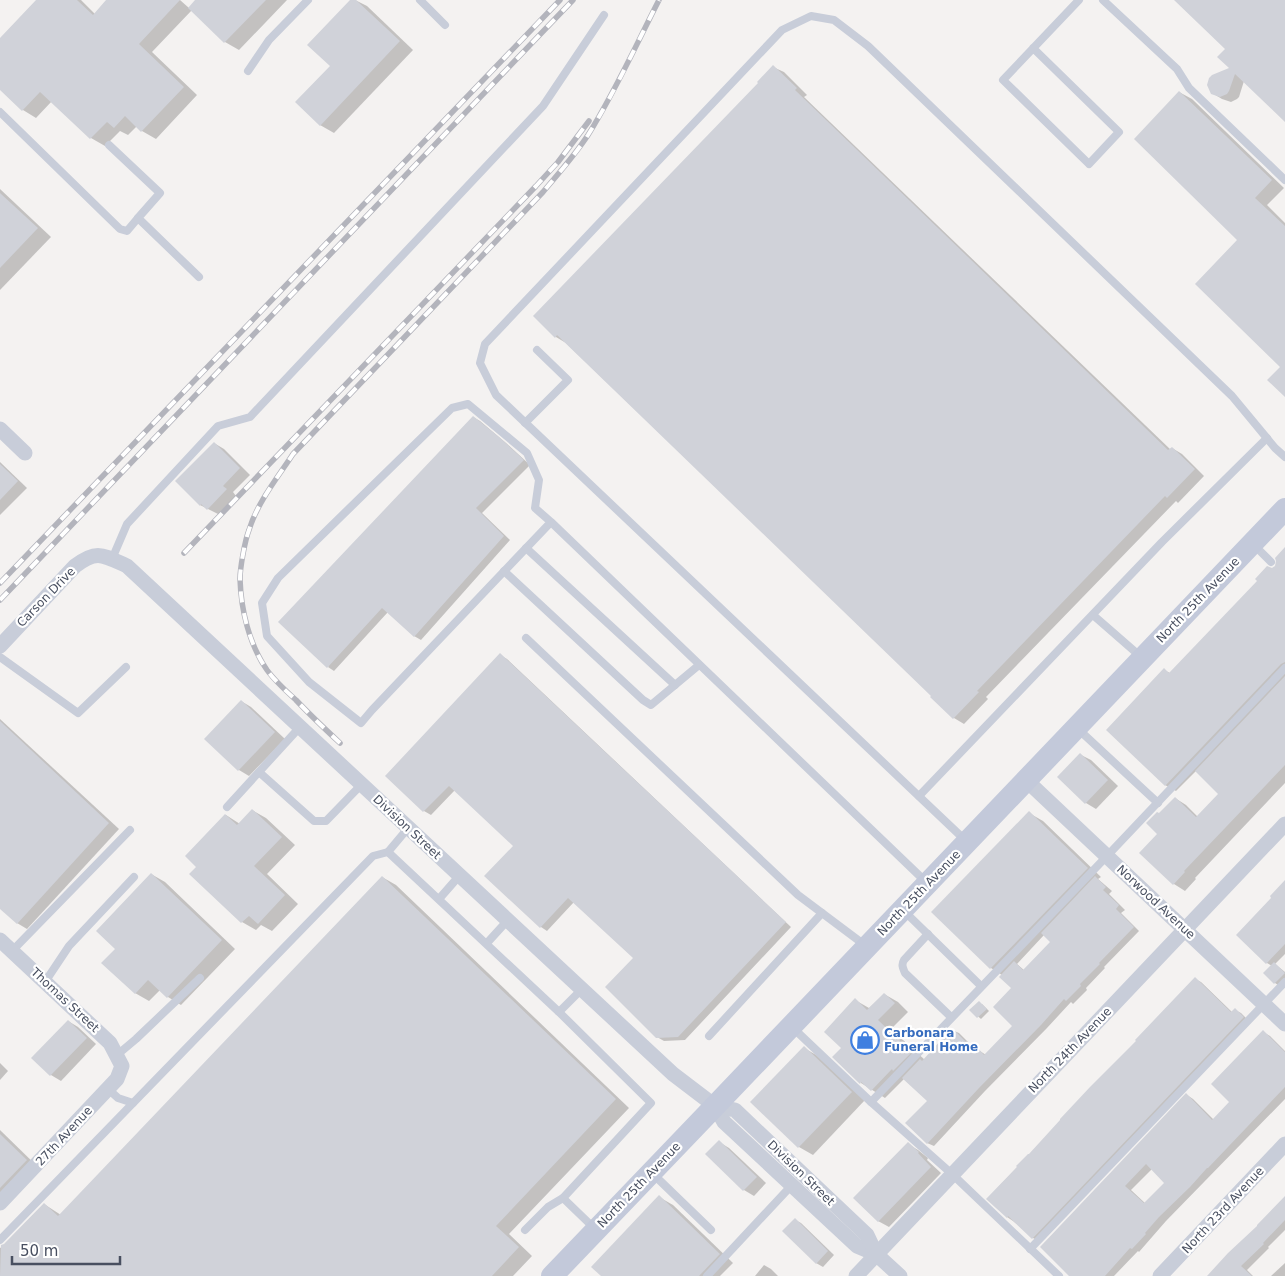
<svg xmlns="http://www.w3.org/2000/svg" width="1285" height="1276" viewBox="0 0 1285 1276" font-family="'DejaVu Sans',sans-serif">
  <style>
    .shadow { fill: #0003; fill-rule: evenodd }
    .building { fill: #d0d2d9; fill-rule: evenodd }
    .lines { fill: none; stroke-linecap: round; stroke-linejoin: round }
    .service { stroke: #c8cdd9; stroke-width: 8 }
    .minor { stroke: #c8cdd9; stroke-width: 15 }
    .secondary { stroke: #c3c9da; stroke-width: 22 }
    .rail-casing { stroke: #b3b4bc; stroke-width: 5.5 }
    .rail { stroke: #fff; stroke-width: 4; stroke-dasharray: 11; stroke-linecap: butt }
    .labels { text-anchor: middle; dominant-baseline: central; stroke-width: 4.5; stroke-linejoin: round; paint-order: stroke }
    .street-label { font-size: 12px; fill: #484f60; stroke: #fff }
    .shop-label { font-size: 12px; font-weight: bold; fill: #366cbe; stroke: #fff; text-anchor: start }
  </style>
  <rect width="100%" height="100%" fill="#f4f2f1"/>
  <g class="shadow">
    <path d="M37 0H81L95 14 108 0H180L189 8 197 0H287L239 50 225 42 192 10 152 52 197 95 156 139 142 131 137 126 128 135 120 131 105 146 91 138 52 101 36 118 23 110 0 89V40Z"/>
    <path d="M351 0H355L367 6 413 50 334 133 320 125Z"/>
    <path d="M1175 0H1285V120L1244 81 1239 97 1237 99 1231 102 1222 99 1212 93 1231 68 1227 49Z"/>
    <path d="M773 67 784 72 807 95 804 97 1171 450 1172 448 1182 454 1204 476 1178 503 1176 501 986 697 988 699 964 724 954 718 933 696 566 343 556 337 535 316 760 83Z"/>
    <path d="M1179 92 1192 99 1284 188 1267 205 1285 223V395L1282 367 1239 240Z"/>
    <path d="M0 189 51 237 0 290Z"/>
    <path d="M473 417 480 421 506 443 530 465 482 513 510 540 421 640 414 636 388 612 334 671 328 667Z"/>
    <path d="M214 443 224 449 250 475 233 492 236 496 218 514 200 505Z"/>
    <path d="M0 462 27 488 0 515Z"/>
    <path d="M1285 548V783L1195 878 1196 879 1185 891 1174 884 1141 853 1159 834V815L1175 798 1186 805 1198 817 1220 794 1196 771 1176 791 1165 785 1164 670 1170 673 1272 569 1276 566Z"/>
    <path d="M500 655 507 659 791 927 685 1040 664 1041 657 1037 634 958 574 902 547 931 541 927 486 876 515 846 455 790 431 815 424 811 386 776Z"/>
    <path d="M241 701 251 707 285 739 249 776 239 770 206 739Z"/>
    <path d="M0 719 119 829 27 929 17 923 0 907Z"/>
    <path d="M1081 755 1091 760 1118 786 1096 809 1086 803Z"/>
    <path d="M252 810 266 818 295 845 267 874 298 904 272 931 261 925 256 930 242 922 191 874 198 867 226 815 240 824Z"/>
    <path d="M1029 813 1043 821 1101 877 1098 879 1112 891 1109 894 1125 910 1121 913 1139 931 1104 967 1105 968 1086 988 1087 990 1073 1004 1071 1002 1047 1028 985 1091 934 1146 927 1143 928 1101 904 1079 885 1098 861 1083 842 1048 855 1000 869 1008 884 994 898 1002 908 1012 891 1029 925 1060 952 1030 959 1033 976 1050 977 1049 986 1055 1014 1025 1013 988 1002 975 991 968 933 912ZM1044 935 1052 942 1025 971 1017 964Z"/>
    <path d="M151 874 165 882 235 949 181 1005 168 997 160 990 149 1001 135 993 117 949Z"/>
    <path d="M382 877 396 885 629 1108 509 1234 532 1256 513 1276H0V1248L2 1247 44 1204 61 1215Z"/>
    <path d="M1285 881V954L1275 964 1285 972V983L1281 987 1275 983 1272 966 1267 963 1237 935 1273 898Z"/>
    <path d="M1195 979 1201 982 1232 1012 1235 1010 1241 1013 1249 1021 1039 1241 1033 1238 1013 1221 1007 1217 988 1198Z"/>
    <path d="M982 1004 989 1011 981 1019 971 1010Z"/>
    <path d="M68 1021 78 1027 96 1044 61 1081 51 1075 33 1058Z"/>
    <path d="M1263 1032 1270 1036 1285 1051V1099L1166 1221 1139 1252 1138 1251 1114 1276H1070L1042 1247 1187 1095 1193 1099 1214 1120 1231 1102ZM1152 1169 1166 1183 1146 1204 1131 1190Z"/>
    <path d="M804 1048 818 1056 865 1100 813 1155 799 1147 752 1102Z"/>
    <path d="M0 1063 8 1071 0 1080Z"/>
    <path d="M0 1130 40 1169 0 1210Z"/>
    <path d="M719 1142 729 1148 766 1183 754 1196 744 1190Z"/>
    <path d="M908 1144 918 1150 928 1158 927 1160 941 1173 889 1227 878 1221Z"/>
    <path d="M659 1197 673 1205 733 1263 720 1276H602Z"/>
    <path d="M1285 1197V1230L1268 1247 1269 1248 1247 1270 1253 1276H1208L1259 1226Z"/>
    <path d="M795 1220 801 1223 834 1255 823 1267 816 1263Z"/>
    <path d="M1285 1263V1276H1271Z"/>
    <path d="M764 1265 771 1269 778 1276H755Z"/>
  </g>
  <g class="building">
    <path d="M36 0H77L93 15 106 0H180L139 44 184 87 141 132 125 116 114 128 107 122 90 139 40 92 22 111 0 90V38Z"/>
    <path d="M195 0H266L224 43 188 8Z"/>
    <path d="M350 0H356L400 41 320 126 295 102 330 66 307 45Z"/>
    <path d="M1174 0H1285V122L1235 74 1229 91 1227 94 1220 97 1211 94 1207 85 1209 78 1212 75 1229 68 1217 57 1225 49Z"/>
    <path d="M773 65 797 88 795 90 1168 450 1172 447 1195 469 1167 498 1165 496 977 691 979 692 953 719 930 697 931 696 557 335 555 338 533 316 758 83 757 82Z"/>
    <path d="M1179 91 1272 180 1255 198 1285 226V397L1267 380 1280 367 1195 284 1237 240 1134 139Z"/>
    <path d="M0 193 38 228 0 268Z"/>
    <path d="M473 416 499 437 524 460 476 508 504 536 414 637 382 608 327 668 278 622Z"/>
    <path d="M214 442 240 468 223 486 227 489 207 510 201 504 200 506 175 481Z"/>
    <path d="M0 464 18 481 0 500Z"/>
    <path d="M1285 547V662L1281 664 1165 786 1106 730 1164 668 1169 673 1257 581 1255 579 1267 566 1272 568 1275 566 1276 561 1275 558Z"/>
    <path d="M500 653 786 922 678 1037 656 1038 605 987 633 958 568 898 540 928 484 876 513 846 449 786 423 812 385 776Z"/>
    <path d="M1285 676V765L1184 871 1185 872 1173 885 1139 853 1157 834 1146 823 1157 812 1159 813 1175 797 1196 817 1218 794 1195 771Z"/>
    <path d="M241 700 275 732 238 771 204 739Z"/>
    <path d="M0 721 109 823 17 924 0 909Z"/>
    <path d="M1080 753 1108 780 1085 804 1057 777Z"/>
    <path d="M252 809 282 837 254 866 285 895 258 924 249 916 241 923 189 874 196 867 185 856 225 814 237 825Z"/>
    <path d="M1029 811 1088 868 990 969 931 912Z"/>
    <path d="M151 873 222 940 167 998 148 980 135 994 101 963 115 949 96 931Z"/>
    <path d="M382 876 616 1099 496 1226 519 1247 492 1276H0L1 1245 4 1244 44 1203 58 1216Z"/>
    <path d="M1095 876 1106 887 1103 890 1119 905 1116 909 1134 927 1099 963 1100 964 1080 984 1081 986 1066 1001 1064 999 1041 1025 979 1088 927 1144 905 1123 927 1101 902 1078 920 1059 922 1061 952 1028 974 1050 977 1047 984 1055 1012 1026 993 1007 1011 988 999 977 1014 961 1023 970 1050 942 1041 933Z"/>
    <path d="M1285 880V944L1266 964 1236 935 1271 898 1270 896Z"/>
    <path d="M1274 962 1285 973 1274 984 1263 973Z"/>
    <path d="M1195 977 1231 1012 1235 1008 1244 1017 1032 1239 1008 1216 1007 1218 986 1199 1017 1167 1016 1166 1028 1154H1029L1060 1120V1119L1090 1087 1136 1041 1135 1040Z"/>
    <path d="M884 993 895 1003 878 1020 912 1052 893 1071 892 1069 871 1091 861 1082 860 1084 832 1057 841 1048 824 1032 855 998 867 1010Z"/>
    <path d="M979 1001 987 1009 977 1018 969 1010Z"/>
    <path d="M68 1020 87 1038 50 1076 31 1058Z"/>
    <path d="M1263 1030 1285 1052V1087L1208 1168H1207L1190 1187 1159 1217 1145 1233 1146 1234 1132 1249 1130 1248 1105 1276H1069L1040 1247 1186 1093 1212 1120 1229 1102 1211 1084ZM1146 1164 1164 1183 1144 1203 1125 1186Z"/>
    <path d="M804 1046 852 1092 798 1148 750 1102Z"/>
    <path d="M0 1134 27 1160 0 1188Z"/>
    <path d="M719 1140 757 1177 743 1191 705 1154Z"/>
    <path d="M908 1142 919 1152 918 1153 931 1167 878 1222 853 1198Z"/>
    <path d="M659 1195 720 1254 699 1276H601L591 1267Z"/>
    <path d="M1285 1196V1220L1263 1243 1264 1244 1241 1266 1252 1276H1207L1228 1253 1257 1226V1225Z"/>
    <path d="M795 1218 828 1251 816 1264 782 1231Z"/>
  </g>
  <g class="lines">
    <g class="service">
      <path d="M420 0 445 25"/>
      <path d="M1103 0 1177 69 1189 88 1285 180"/>
      <path d="M1033 48 1119 132 1089 164 1003 80 1079 0"/>
      <path d="M248 71 269 40 308 0"/>
      <path d="M0 112 120 229 127 231 138 218"/>
      <path d="M109 145 160 193 138 218 199 277"/>
      <path d="M525 423 568 380 537 350"/>
      <path d="M551 522 372 710 361 723 309 682 267 636 262 603 278 578 452 408 468 404 527 453 539 480 535 508 551 522 926 882"/>
      <path d="M1253 544 1271 562"/>
      <path d="M526 548 675 685"/>
      <path d="M112 559 127 524 218 426 250 417 543 106 604 15"/>
      <path d="M504 571 643 700 651 705 699 665"/>
      <path d="M1093 615 1140 656"/>
      <path d="M526 638 798 895 866 946"/>
      <path d="M0 657 78 713 126 667"/>
      <path d="M1078 729 1158 803"/>
      <path d="M259 772 314 821H326L362 784"/>
      <path d="M919 796 1162 542 1267 438"/>
      <path d="M227 807 300 727"/>
      <path d="M965 840 496 395 480 363 485 344 782 30 811 16 834 20 868 46 1232 396 1275 448 1285 457"/>
      <path d="M388 852 409 827"/>
      <path d="M439 899 460 875"/>
      <path d="M904 911 981 986"/>
      <path d="M928 934 904 960C901 965 903 968 905 973L951 1017"/>
      <path d="M487 943 508 920"/>
      <path d="M12 951 130 830"/>
      <path d="M45 982 69 946 134 877"/>
      <path d="M559 1012 582 989"/>
      <path d="M792 1027 871 1102 952 1174 1059 1276"/>
      <path d="M709 1036 822 913"/>
      <path d="M117 1055 136 1039 200 978"/>
      <path d="M108 1089 118 1098 133 1103"/>
      <path d="M871 1102 1107 856 1285 668"/>
      <path d="M653 1174 711 1230"/>
      <path d="M563 1198 594 1228"/>
      <path d="M0 1240 373 856 388 852 559 1012 651 1103 563 1198 548 1207 525 1230"/>
      <path d="M1030 1249 1285 982"/>
      <path d="M707 1276 792 1185"/>
    </g>
    <g class="minor">
      <path d="M0 429 25 453"/>
      <path d="M0 646 75 566C97 549 103 555 127 566L673 1074 715 1106 724 1122 857 1246 876 1254"/>
      <path d="M1026 780 1285 1024"/>
      <path d="M0 940 110 1043 122 1066 117 1079 0 1203"/>
      <path d="M715 1106 735 1110 867 1235 876 1254 900 1276"/>
      <path d="M856 1276 1285 824"/>
      <path d="M1160 1276 1285 1144"/>
    </g>
    <path class="secondary" d="M552 1276 715 1106 1285 509"/>
    <defs>
      <g id="rail">
        <path d="M184 553 536 186 558 162 589 121"/>
        <path d="M0 583 560 0"/>
        <path d="M0 600 573 0"/>
        <path d="M340 743C325 729 310 715 296 700 286 691 275 681 267 670 249 644 241 610 240 579 240 568 245 540 249 530 257 503 278 477 293 454L543 192C558 174 575 155 588 135 615 92 636 45 659 0"/>
      </g>
    </defs>
    <use href="#rail" class="rail-casing"/>
    <use href="#rail" class="rail"/>
  </g>
  <defs>
    <symbol id="shop-ring" viewBox="-11 -11 22 22"><circle r="9.5" fill="#fff" stroke="#3f7fe0" stroke-width="1.5"/><path d="M-5-2.5h2.3a2.7 3.5 0 0 1 5.4 0H5L5.5 6h-11ZM-1.5-2.5h3a1.5 2.3 0 0 0-3 0Z" fill="#3f7fe0"/></symbol>
  </defs>
  <g fill-rule="evenodd">
    <use href="#shop-ring" x="849" y="1024" width="32" height="32"/>
  </g>
  <g class="labels">
    <g class="street-label">
      <text transform="translate(46 597) rotate(-46)">Carson Drive</text>
      <text transform="translate(1198 600) rotate(-46)">North 25th Avenue</text>
      <text transform="translate(407 827) rotate(43)">Division Street</text>
      <text transform="translate(919 893) rotate(-46)">North 25th Avenue</text>
      <text transform="translate(1156 902) rotate(43)">Norwood Avenue</text>
      <text transform="translate(65 1000) rotate(43)">Thomas Street</text>
      <text transform="translate(1070 1050) rotate(-46)">North 24th Avenue</text>
      <text transform="translate(64 1136) rotate(-47)">27th Avenue</text>
      <text transform="translate(801 1173) rotate(44)">Division Street</text>
      <text transform="translate(639 1185) rotate(-46)">North 25th Avenue</text>
      <text transform="translate(1223 1210) rotate(-47)">North 23rd Avenue</text>
    </g>
    <g class="shop-label">
      <text x="884" y="1033">Carbonara<tspan x="884" dy="14">Funeral Home</tspan></text>
    </g>
  </g>
  <path d="M12 1256v8h108v-8" fill="none" stroke="#484f60" stroke-width="2.5"/>
  <text x="20" y="1256" font-size="15" fill="#484f60" stroke="#ffffff" stroke-width="4" paint-order="stroke">50 m</text>
</svg>
